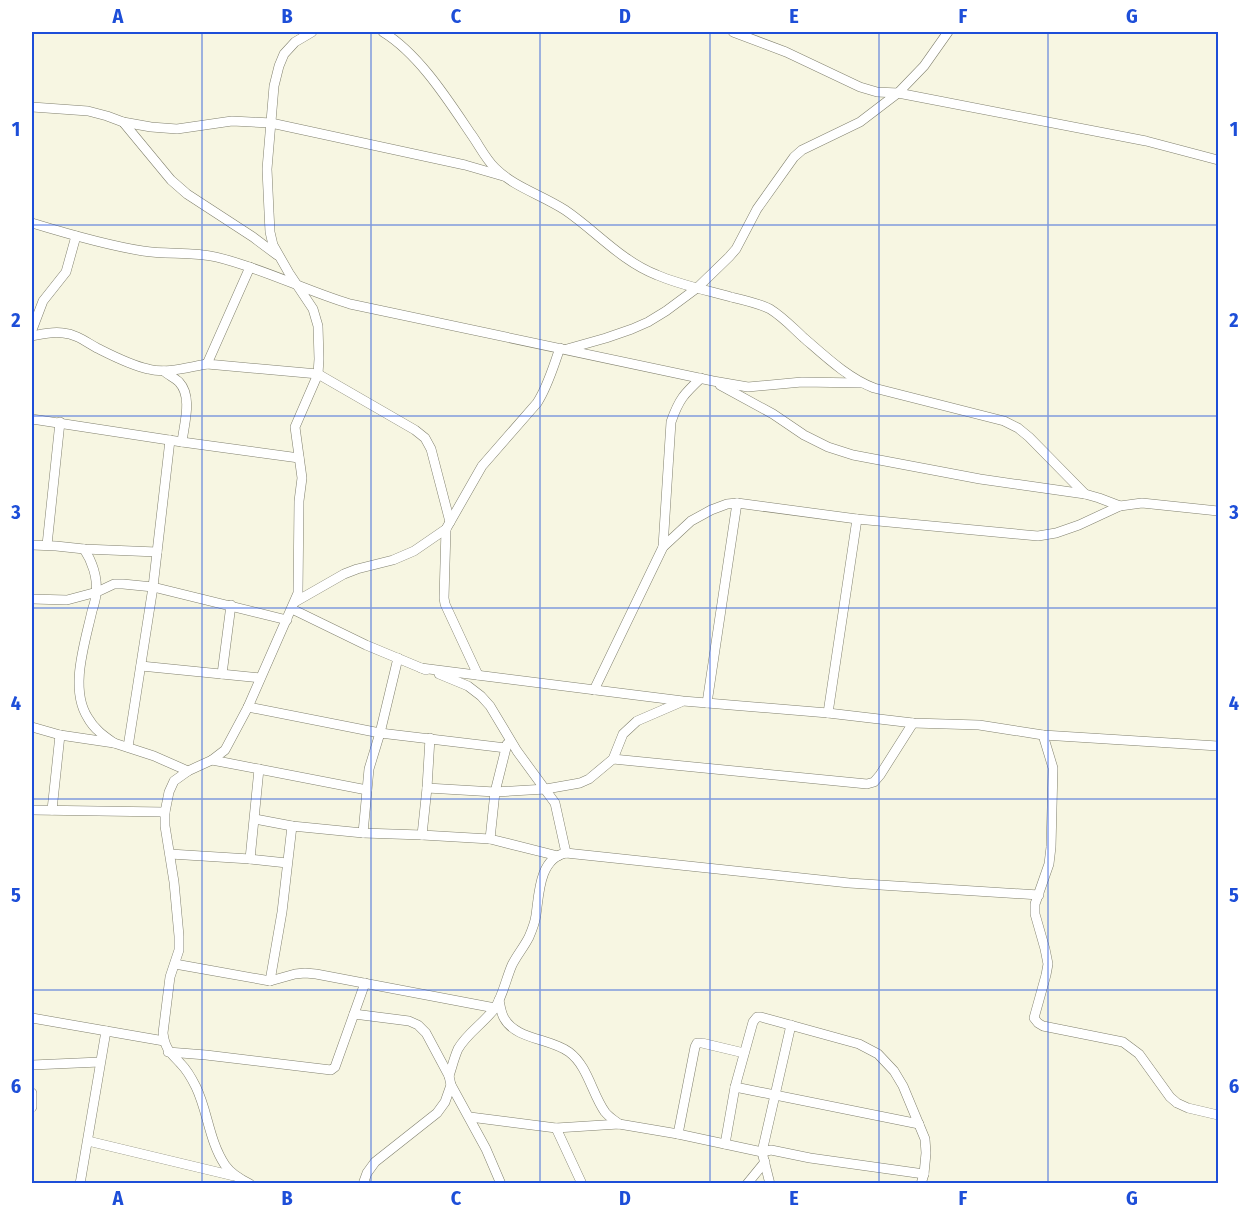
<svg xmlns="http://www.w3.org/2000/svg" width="1250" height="1215" viewBox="0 0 1250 1215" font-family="'Fira Sans Condensed',sans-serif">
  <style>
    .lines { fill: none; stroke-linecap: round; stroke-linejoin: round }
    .street-casing { stroke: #81806e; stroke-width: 10 }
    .street { stroke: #fff; stroke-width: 9 }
    .grid { fill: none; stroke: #1d4ed8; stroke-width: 1.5; stroke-opacity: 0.55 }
    .neatline { fill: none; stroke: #1d4ed8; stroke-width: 2 }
    .grid-label { font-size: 20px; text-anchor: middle; font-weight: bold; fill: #1d4ed8 }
  </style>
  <rect width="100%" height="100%" fill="#f7f6e2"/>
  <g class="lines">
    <defs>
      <g id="street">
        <path d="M383 32C419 54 448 100 471 134 479 145 485 158 495 168 514 187 542 195 565 210 596 231 621 261 657 275 680 285 706 290 731 297 744 300 758 303 770 309 783 317 793 328 804 338 826 357 848 378 874 388L1004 421 1018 428 1029 437 1085 494 1099 498 1120 506 1142 503 1218 511"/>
        <path d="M733 32 786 52 860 87 877 92 898 93 1146 141 1218 160"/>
        <path d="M32 107 88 111 107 116 123 122 151 127 177 129 232 121 271 123 465 165 503 176"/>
        <path d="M123 122 171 180 187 194 253 237 277 255"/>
        <path d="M32 223C68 234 105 245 143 251 167 255 192 251 216 257 262 268 304 290 350 304L713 381 748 387 802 382 861 383"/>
        <path d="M250 267 207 364 318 374 415 430 425 438 431 449 450 522"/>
        <path d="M32 330 43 301 66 272 76 236"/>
        <path d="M32 336C42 334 53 331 63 333 76 334 86 342 97 348 113 356 130 365 148 369 167 374 188 367 207 364"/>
        <path d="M567 349 606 338 632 329 648 322 666 311 697 288 729 257 736 249 757 209 794 157 802 150 860 122 898 93 924 66 948 32"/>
        <path d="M164 371C168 375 175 378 179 382 193 397 184 424 182 442"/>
        <path d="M720 385 773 414 804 435 828 447 853 455 980 479 1085 494"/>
        <path d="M32 419 182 442 299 458"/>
        <path d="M446 529 444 598 445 604 478 675"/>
        <path d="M32 545 56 546 84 549 157 552"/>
        <path d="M47 545 60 422"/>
        <path d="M663 547 671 422C679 399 684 394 701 378"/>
        <path d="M84 549C92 561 98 578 96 593 96 599 94 605 92 611 85 643 69 689 88 718 94 729 104 736 114 743"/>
        <path d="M32 599 67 600 97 592 114 584H123L153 587 287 620"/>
        <path d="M295 602 344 574 357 569 393 560 414 551 446 529 482 466 537 403C548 386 553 367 560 348"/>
        <path d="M292 609 366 645 426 670"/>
        <path d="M141 666 260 678"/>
        <path d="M421 668 683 701 828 713 913 723 979 725 1043 735 1218 746"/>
        <path d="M222 674 231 605"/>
        <path d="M439 674 468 686 481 696 490 706 517 751 555 803 566 853"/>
        <path d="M594 690 663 547 691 521 711 510 727 504 737 503 857 519 1038 536 1056 533 1079 525 1120 506"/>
        <path d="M707 703 737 503"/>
        <path d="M248 707 380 733 506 748"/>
        <path d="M828 713 857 519"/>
        <path d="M32 727 60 735 114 743 154 756 188 771"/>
        <path d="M1043 735 1053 768 1051 847 1049 864 1035 904V914L1045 949 1048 964 1046 975 1034 1018 1038 1023 1043 1026 1123 1042 1139 1054 1170 1097 1177 1103 1188 1108 1218 1115"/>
        <path d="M128 747 153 587 170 440"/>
        <path d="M613 759 867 784 874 782 880 775 913 723"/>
        <path d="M212 760 367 790"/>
        <path d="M427 788 495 792 546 789 580 783 589 779 613 759 623 734 637 721 681 702"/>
        <path d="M32 810 165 812"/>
        <path d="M52 810 60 735"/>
        <path d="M255 819 292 826 363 833 422 835 490 839 558 856"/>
        <path d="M363 833 369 769 380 733 398 658"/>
        <path d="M422 835 427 788 430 738"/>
        <path d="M490 839 495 792 507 744"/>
        <path d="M170 854 250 859 287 863"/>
        <path d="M250 859 259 769"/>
        <path d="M175 964 270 981 295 974 305 973 316 974 495 1008"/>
        <path d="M270 981 282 912 292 826"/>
        <path d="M499 1000C500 1005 501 1013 504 1018 516 1040 550 1038 569 1052 588 1066 592 1094 605 1112 609 1117 614 1120 619 1124"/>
        <path d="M354 1014 409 1021 418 1025 426 1033 449 1076 451 1085 486 1149 501 1184"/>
        <path d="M32 1018 164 1041"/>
        <path d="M168 1052 206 1055 331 1070 335 1067 365 983"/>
        <path d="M32 1065 100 1062"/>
        <path d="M449 1076C452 1067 454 1058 458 1049 467 1033 484 1023 495 1008 503 995 506 979 512 965 517 955 524 947 529 937 532 930 535 923 536 915 539 895 539 858 566 853L849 883 1039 895"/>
        <path d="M735 1087 919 1124"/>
        <path d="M32 1093V1107"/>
        <path d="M470 1117 556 1128 619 1124 678 1134 762 1152 771 1150 810 1158 924 1174"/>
        <path d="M556 1128 582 1184"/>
        <path d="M678 1134 695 1047 697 1043H702L744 1053"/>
        <path d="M88 1141 234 1176"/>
        <path d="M725 1144 735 1087 753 1022 757 1017H761L859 1044 878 1054 894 1071 903 1086 925 1139 926 1153 924 1174 921 1184"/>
        <path d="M80 1184 106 1031"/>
        <path d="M250 1184C240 1179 231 1174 225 1165 209 1141 208 1112 196 1087 192 1079 187 1070 181 1064 170 1052 165 1049 163 1033L170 977 179 950V936L174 882 165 826V812L169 792 174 781 188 771 212 760 225 750 248 707 298 593 299 501 302 478 295 427 318 374 319 359 318 326 313 309 289 273 273 245 270 232 269 212 267 169 274 86 279 66 284 54 295 42 312 32"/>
        <path d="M363 1184 367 1173 375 1162 437 1113 445 1102 451 1085"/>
        <path d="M747 1184 765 1162"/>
        <path d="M770 1184 762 1152 791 1025"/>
      </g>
    </defs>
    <use href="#street" class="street-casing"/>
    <use href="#street" class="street"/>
  </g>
  <path class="grid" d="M202 32V1184M371 32V1184M540 32V1184M710 32V1184M879 32V1184M1048 32V1184M32 225H1218M32 416H1218M32 608H1218M32 799H1218M32 990H1218"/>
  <rect width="1250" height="1215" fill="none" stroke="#ffffff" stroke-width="66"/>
  <rect x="33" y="33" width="1184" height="1149" class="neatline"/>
  <g class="grid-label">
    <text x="118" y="23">A</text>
    <text x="287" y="23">B</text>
    <text x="456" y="23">C</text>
    <text x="625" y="23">D</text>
    <text x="794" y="23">E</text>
    <text x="963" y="23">F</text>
    <text x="1132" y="23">G</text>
    <text x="16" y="136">1</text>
    <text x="1234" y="136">1</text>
    <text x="16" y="327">2</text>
    <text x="1234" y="327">2</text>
    <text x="16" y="519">3</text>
    <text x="1234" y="519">3</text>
    <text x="16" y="710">4</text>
    <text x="1234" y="710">4</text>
    <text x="16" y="902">5</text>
    <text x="1234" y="902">5</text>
    <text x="16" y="1093">6</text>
    <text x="1234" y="1093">6</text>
    <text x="118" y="1205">A</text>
    <text x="287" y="1205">B</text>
    <text x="456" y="1205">C</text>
    <text x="625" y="1205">D</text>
    <text x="794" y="1205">E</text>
    <text x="963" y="1205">F</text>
    <text x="1132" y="1205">G</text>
  </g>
</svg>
